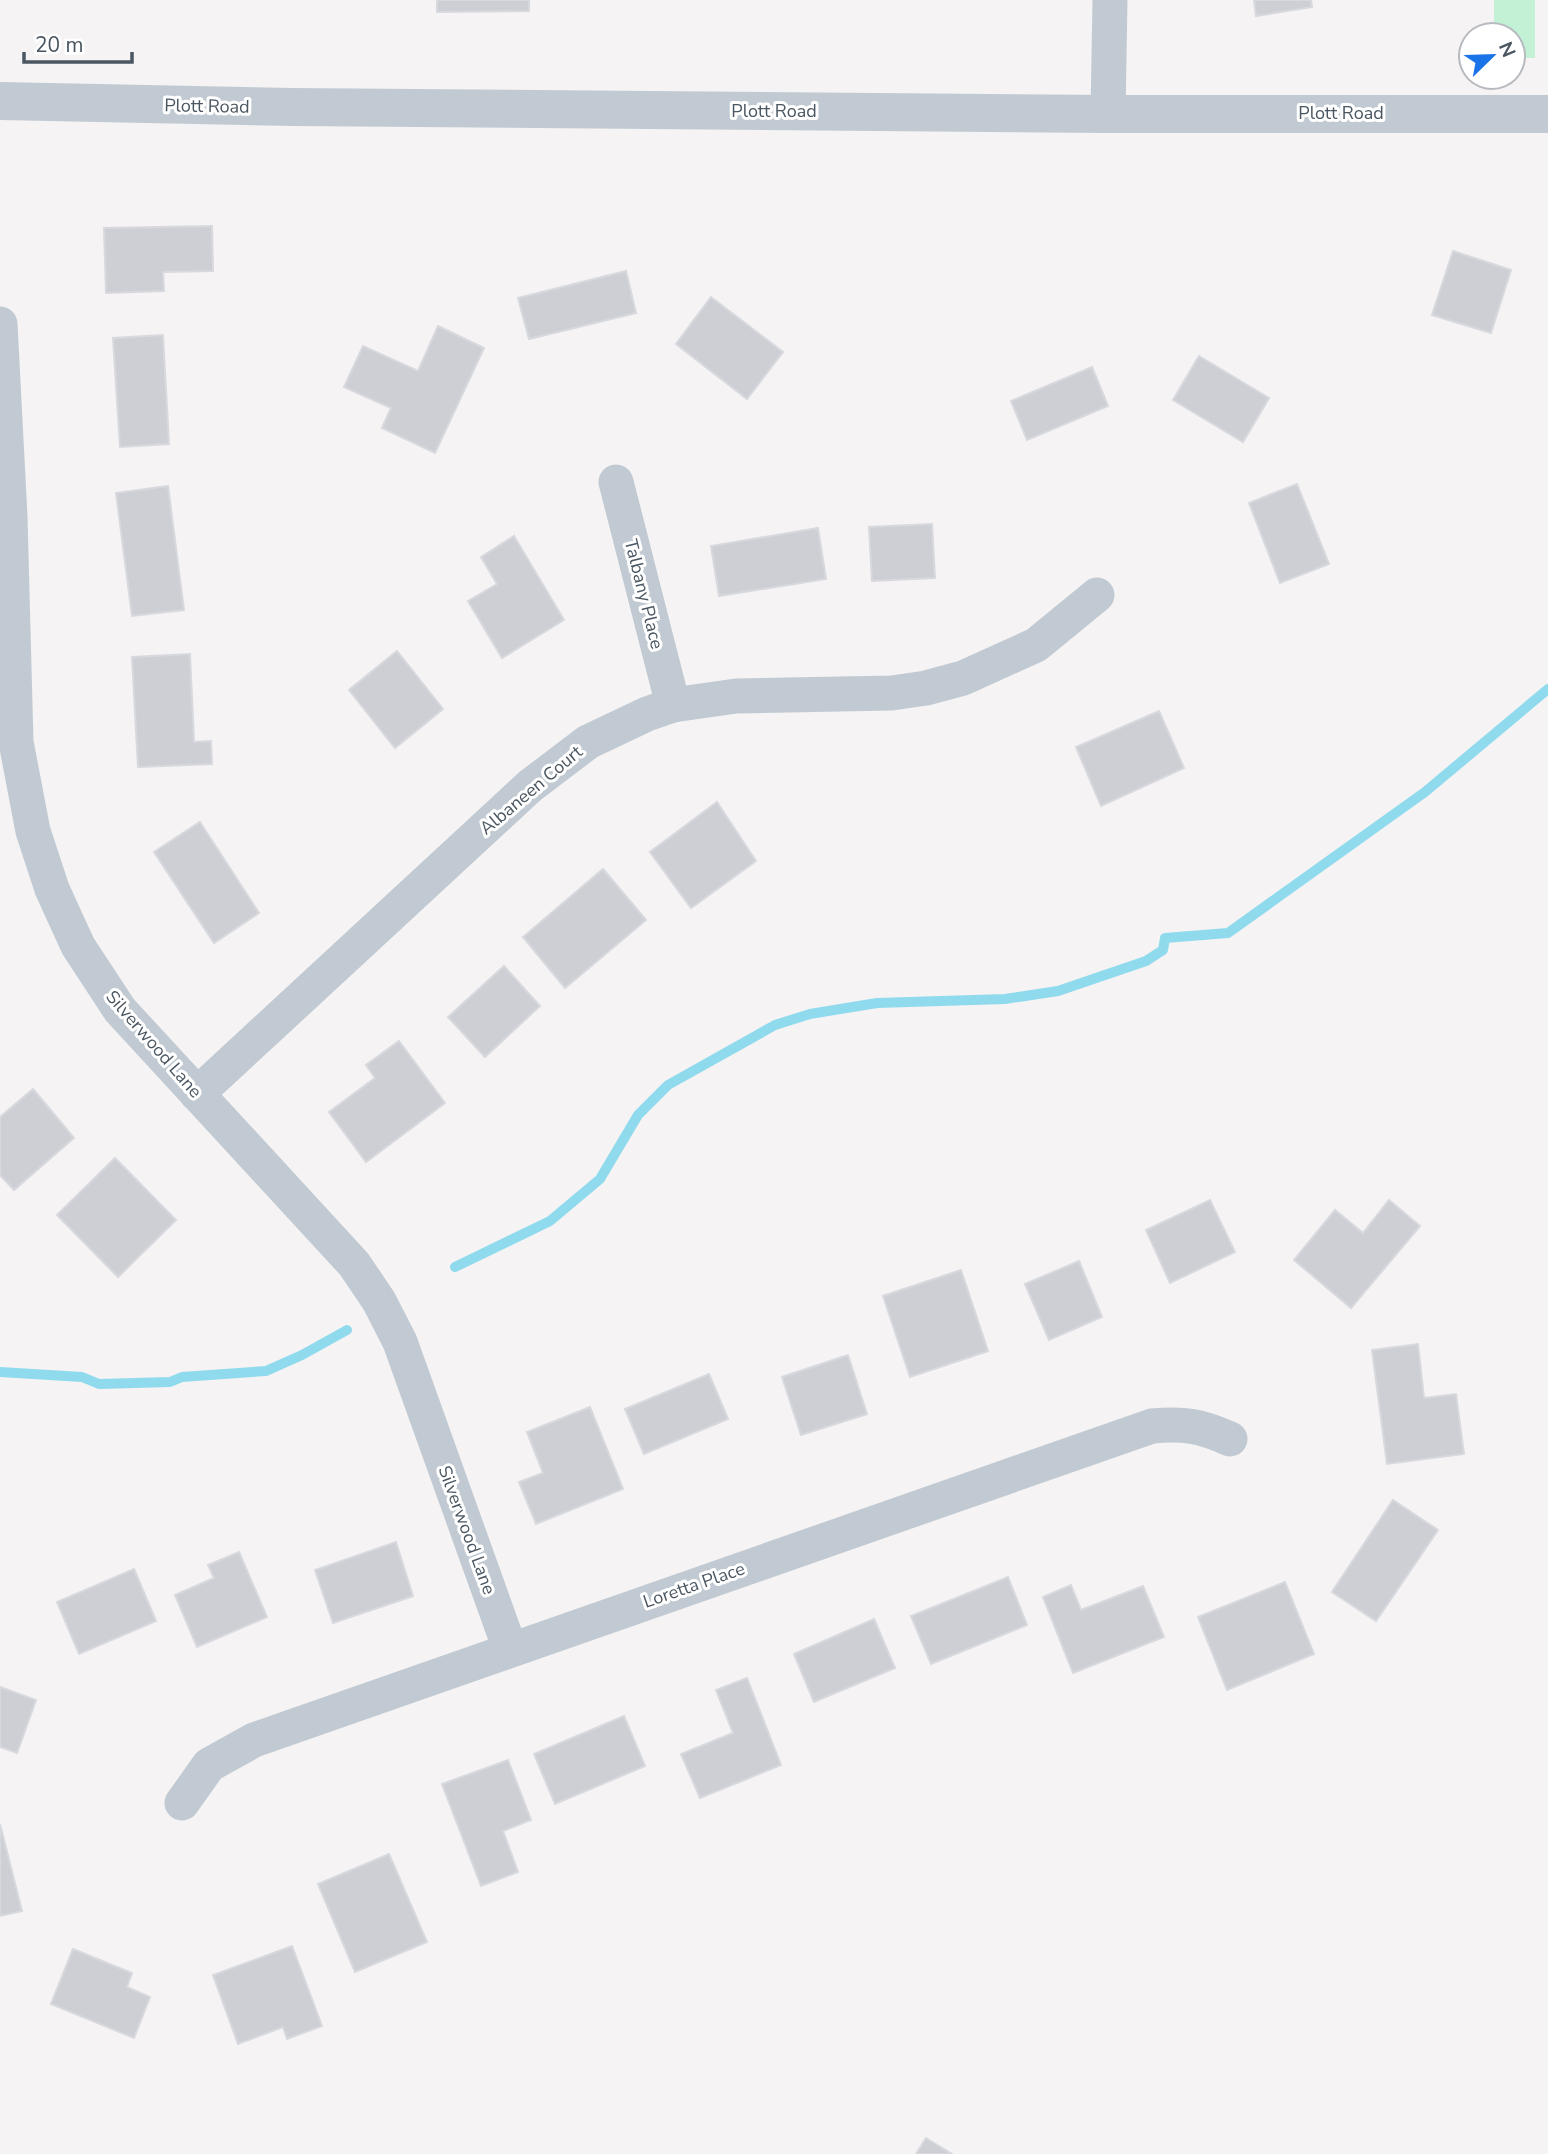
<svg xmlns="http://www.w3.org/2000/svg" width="1548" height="2154" viewBox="0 0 1548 2154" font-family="'Nunito Sans',sans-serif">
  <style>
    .green { fill: #c3f1d5 }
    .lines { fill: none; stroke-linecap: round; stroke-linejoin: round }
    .stream { stroke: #90daee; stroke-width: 10 }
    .building { fill: #cdcfd5; stroke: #d7d9de; stroke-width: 2 }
    .minor { stroke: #c1cad2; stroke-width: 35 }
    .tertiary { stroke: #c1cad2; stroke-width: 38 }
    .labels { text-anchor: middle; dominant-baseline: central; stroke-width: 6; stroke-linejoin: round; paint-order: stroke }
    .street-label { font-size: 18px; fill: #4a5661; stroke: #fff }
  </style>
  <rect width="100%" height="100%" fill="#f5f3f3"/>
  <path class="green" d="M1494 0H1535V58H1513V35H1494Z"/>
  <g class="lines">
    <g class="stream">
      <path d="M455 1267 550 1221 600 1179 638 1115 668 1085 775 1025 810 1014 877 1003 1005 999 1058 991 1146 961 1163 950 1165 938 1228 933 1425 792 1548 689"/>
      <path d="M0 1372 82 1377 99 1384 170 1382 182 1377 266 1371 302 1355 347 1330"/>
    </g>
  </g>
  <g class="building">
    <path d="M437 0H529V11L437 12Z"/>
    <path d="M1254 0H1311L1312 7 1256 16Z"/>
    <path d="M212 226 213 271 163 272 164 291 106 293 104 228Z"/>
    <path d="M1453 251 1511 270 1491 333 1432 315Z"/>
    <path d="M626 271 636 313 529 339 518 298Z"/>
    <path d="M711 297 783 352 747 399 676 344Z"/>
    <path d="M438 326 484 348 435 453 382 428 391 408 344 387 363 346 418 371Z"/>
    <path d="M163 335 169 444 120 447 113 338Z"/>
    <path d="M1199 356 1269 398 1243 442 1173 400Z"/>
    <path d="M1092 367 1108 406 1027 440 1011 401Z"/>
    <path d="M1297 484 1329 564 1280 583 1249 503Z"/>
    <path d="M168 486 184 610 132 616 116 493Z"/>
    <path d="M932 524 935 578 872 581 869 527Z"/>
    <path d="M818 528 826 579 719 596 711 546Z"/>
    <path d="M514 536 564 620 502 658 468 601 497 584 481 557Z"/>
    <path d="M397 651 443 709 395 748 349 690Z"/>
    <path d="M190 654 194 742 211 741 212 764 138 767 132 657Z"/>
    <path d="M1159 711 1184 768 1101 806 1076 747Z"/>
    <path d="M717 802 756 861 691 908 650 852Z"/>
    <path d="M200 822 259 913 214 943 154 852Z"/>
    <path d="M603 869 646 920 565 988 523 937Z"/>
    <path d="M504 966 540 1006 485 1057 448 1017Z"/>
    <path d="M399 1041 445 1103 366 1162 329 1112 375 1078 366 1065Z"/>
    <path d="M33 1089 74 1138 14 1190 0 1175V1117Z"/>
    <path d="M115 1158 176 1220 118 1277 57 1215Z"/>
    <path d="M1210 1200 1235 1252 1170 1283 1146 1230Z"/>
    <path d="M1389 1200 1420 1226 1351 1308 1294 1260 1335 1210 1363 1233Z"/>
    <path d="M1079 1261 1102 1317 1049 1340 1025 1284Z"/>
    <path d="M961 1270 988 1351 910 1377 883 1296Z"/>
    <path d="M1418 1344 1424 1398 1456 1394 1464 1454 1387 1464 1372 1350Z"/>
    <path d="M848 1355 867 1414 801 1435 782 1377Z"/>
    <path d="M709 1374 728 1419 644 1454 625 1409Z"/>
    <path d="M590 1407 623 1489 536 1524 519 1482 543 1473 527 1432Z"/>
    <path d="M1393 1500 1438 1530 1376 1621 1332 1592Z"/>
    <path d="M396 1542 413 1596 333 1623 315 1570Z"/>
    <path d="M239 1552 267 1617 197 1647 175 1595 214 1578 208 1565Z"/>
    <path d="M134 1569 156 1621 79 1654 57 1602Z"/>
    <path d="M1008 1577 1027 1625 931 1664 911 1616Z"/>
    <path d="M1285 1582 1314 1654 1227 1690 1198 1617Z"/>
    <path d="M1071 1585 1081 1610 1143 1586 1164 1637 1073 1673 1043 1597Z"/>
    <path d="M874 1619 895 1668 814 1702 794 1654Z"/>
    <path d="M747 1678 781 1765 700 1798 681 1754 733 1733 716 1690Z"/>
    <path d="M0 1687 36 1700 17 1753 0 1747Z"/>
    <path d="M624 1716 645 1766 555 1804 534 1754Z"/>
    <path d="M508 1760 531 1820 503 1831 518 1872 481 1886 442 1784Z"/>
    <path d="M0 1824 22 1911 0 1916Z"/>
    <path d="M389 1854 427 1942 355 1972 318 1884Z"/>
    <path d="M292 1946 322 2026 287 2039 283 2027 238 2044 213 1975Z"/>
    <path d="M73 1949 132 1973 127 1987 150 1997 134 2038 51 2004Z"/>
    <path d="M926 2138 952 2154H916Z"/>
  </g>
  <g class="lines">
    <g class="minor">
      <path d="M1108 114 1110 0"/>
      <path d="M0 324 10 517 16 742 33 831 52 889 78 946 120 1010 354 1264 379 1301 400 1342 510 1649"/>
      <path d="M616 482 673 705"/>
      <path d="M197 1094 530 786 588 742 647 714 673 705 736 696 892 693 926 688 963 678 1036 645 1097 595"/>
      <path d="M182 1803 209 1765 254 1740 1152 1426C1185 1423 1201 1426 1230 1439"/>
    </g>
    <path class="tertiary" d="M0 101 292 107 1108 114H1548"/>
  </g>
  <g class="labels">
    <g class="street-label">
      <text transform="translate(207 106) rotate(1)">Plott Road</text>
      <text x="774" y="111">Plott Road</text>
      <text x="1341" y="113">Plott Road</text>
      <text transform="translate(644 594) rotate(76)">Talbany Place</text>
      <text transform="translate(531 790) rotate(-40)">Albaneen Court</text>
      <text transform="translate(154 1044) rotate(49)">Silverwood Lane</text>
      <text transform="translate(467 1530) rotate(70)">Silverwood Lane</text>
      <text transform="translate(694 1585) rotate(-19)">Loretta Place</text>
    </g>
  </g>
  <g transform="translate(1492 56) rotate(67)"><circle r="33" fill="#ffffff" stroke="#b7bbc0" stroke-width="2"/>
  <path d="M0-5L12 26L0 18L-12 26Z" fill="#1a73e8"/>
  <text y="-10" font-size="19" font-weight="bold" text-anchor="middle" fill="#4a5661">N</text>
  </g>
  <path d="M24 52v10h108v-10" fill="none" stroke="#4a5661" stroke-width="3.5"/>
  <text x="35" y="52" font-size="21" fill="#4a5661" stroke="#ffffff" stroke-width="5" paint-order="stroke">20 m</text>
</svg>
